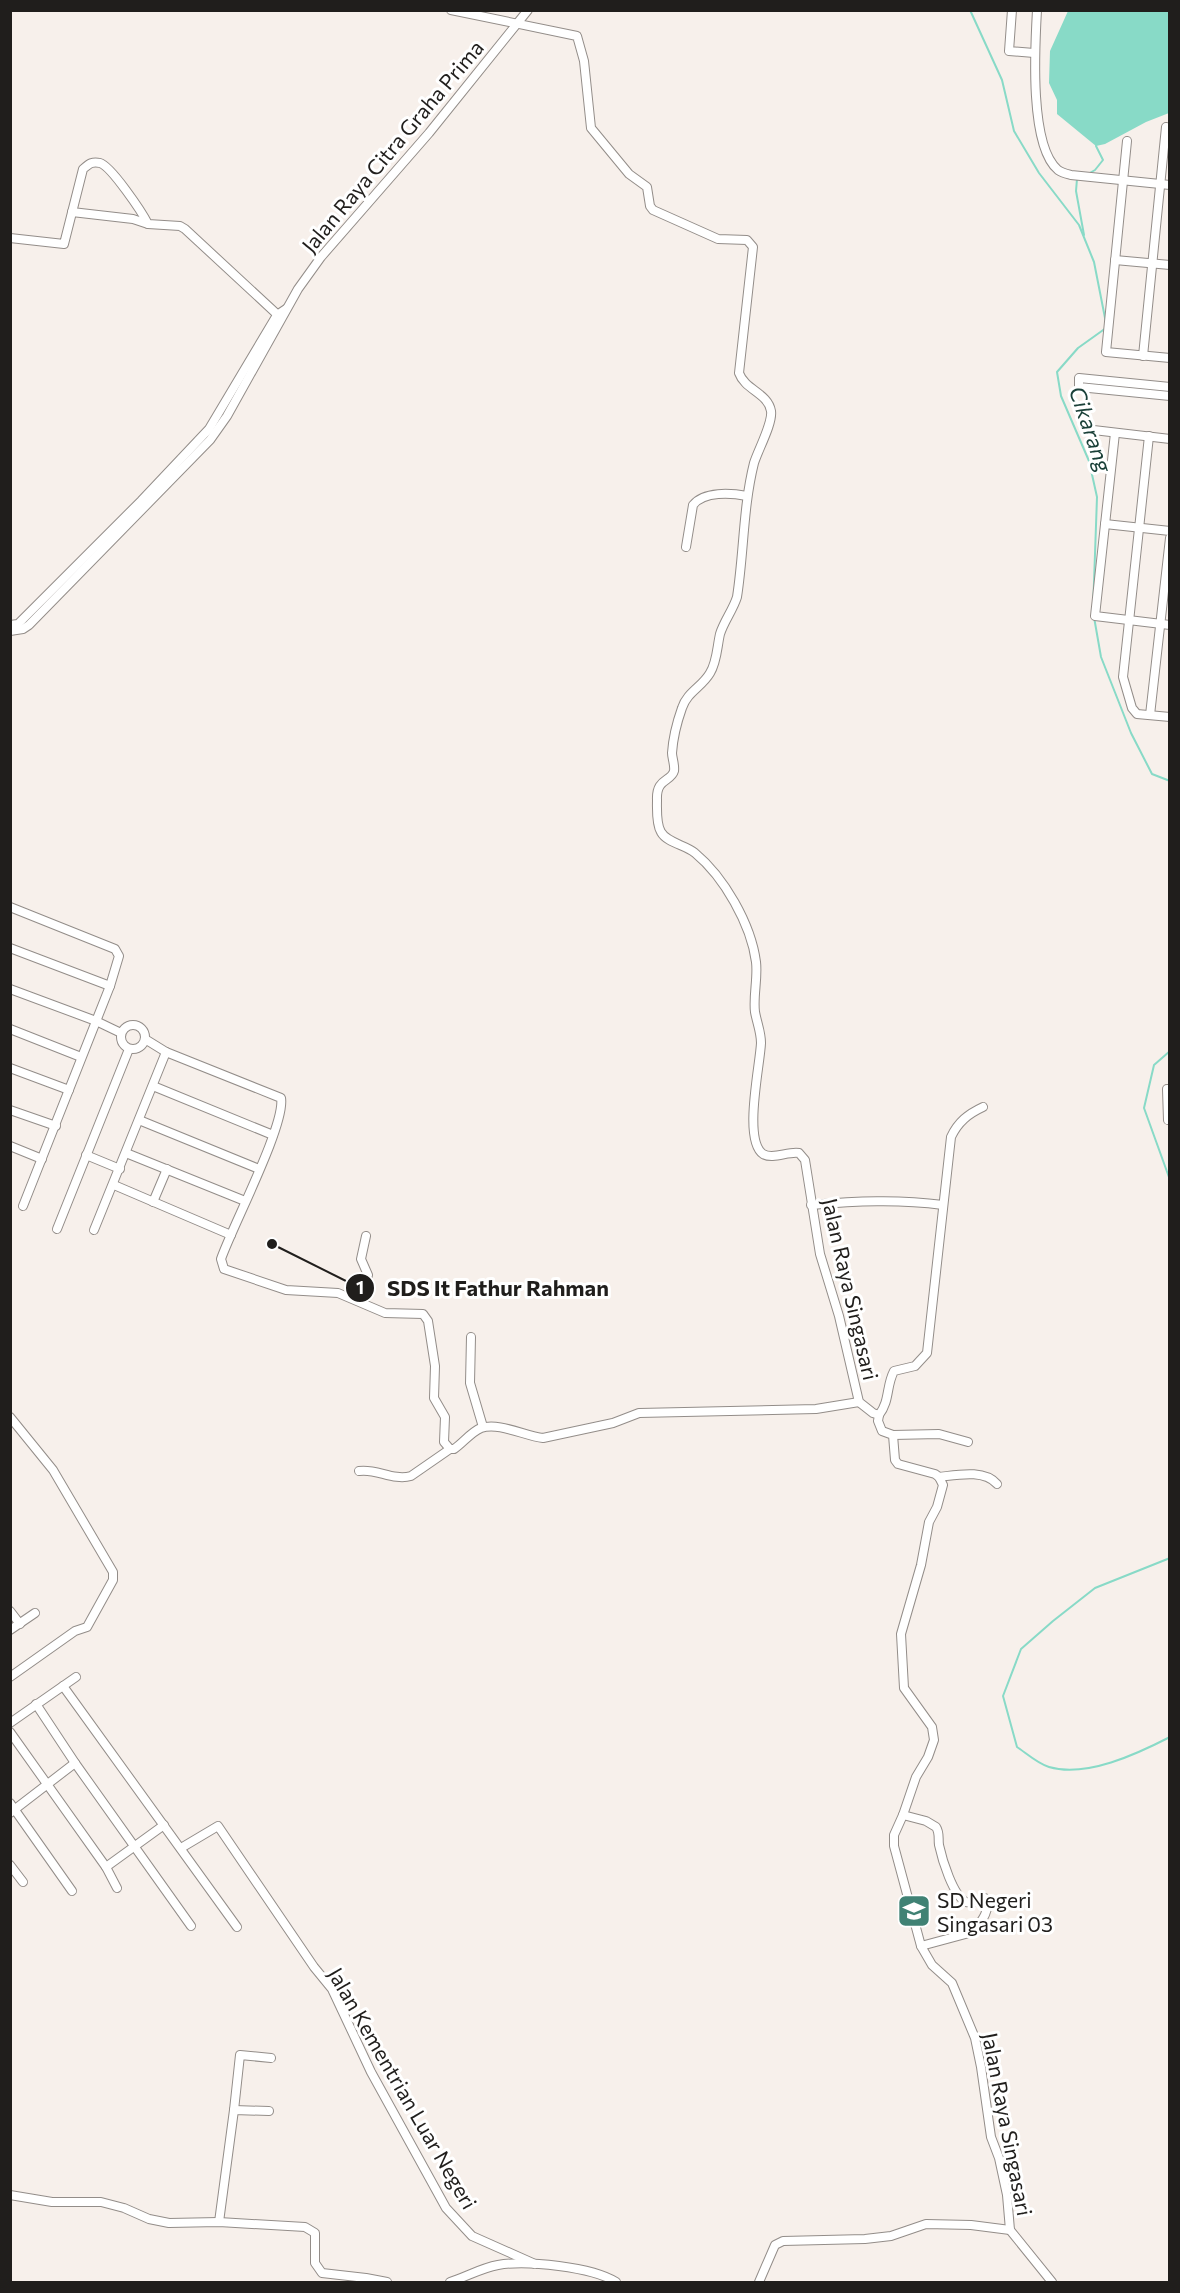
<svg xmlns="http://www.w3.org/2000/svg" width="1180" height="2293" viewBox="0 0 1180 2293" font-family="Commissioner,sans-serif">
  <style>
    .water { fill: #88dac7 }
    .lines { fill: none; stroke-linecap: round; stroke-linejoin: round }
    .stream { stroke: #88dac7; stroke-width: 2 }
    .minor-casing { stroke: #938d89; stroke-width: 10 }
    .minor { stroke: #fff; stroke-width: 8 }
    .labels { text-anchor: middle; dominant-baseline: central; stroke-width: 6; stroke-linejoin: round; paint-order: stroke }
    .street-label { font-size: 21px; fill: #201e1c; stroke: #fff }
    .poi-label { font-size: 21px; fill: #201e1c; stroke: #fff; text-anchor: start }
    .water-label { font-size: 22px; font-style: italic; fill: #1a4038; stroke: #fff }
    .leader { fill: none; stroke: #201e1c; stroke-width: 2 }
    .callout-dot { fill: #201e1c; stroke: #fff; stroke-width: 2 }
    .mark-label { font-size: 18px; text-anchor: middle; font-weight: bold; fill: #fff }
    .callout-label { font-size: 22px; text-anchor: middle; font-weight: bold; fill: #201e1c; stroke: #fff; stroke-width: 6; stroke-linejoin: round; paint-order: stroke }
  </style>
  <rect width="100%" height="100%" fill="#f7f0eb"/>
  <path class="water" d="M1068 11H1169V113L1146 122 1105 144 1096 146 1057 114V100L1049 83 1050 51Z"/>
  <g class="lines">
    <g class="stream">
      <path d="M970 10 1002 80 1014 131 1039 173 1079 225 1094 262 1106 323"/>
      <path d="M1088 174 1095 170 1103 160 1096 146"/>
      <path d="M1077 179 1076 191 1084 235"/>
      <path d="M1093 611 1097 497 1089 461 1061 396 1057 372 1078 348 1106 328"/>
      <path d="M1094 617 1101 657 1131 733 1152 774 1170 781"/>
      <path d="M1170 1051 1154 1065 1144 1108 1170 1180"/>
      <path d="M1170 1558 1095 1588 1053 1621 1021 1649 1003 1696 1017 1747C1026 1753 1038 1764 1049 1767 1086 1778 1137 1754 1170 1737"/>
    </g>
    <defs>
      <g id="minor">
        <path d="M451 10 577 36 584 61 591 128 629 174 647 187 650 206 653 210 718 239 747 240 753 247 739 373C745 390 768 393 771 411 773 423 758 450 754 463 743 507 744 552 737 597 733 610 724 621 720 634 717 647 717 662 710 673 702 687 687 692 682 708 677 722 673 738 672 753 672 758 675 765 674 771 671 782 656 778 657 800 657 808 656 824 661 832 667 843 686 845 695 853 724 877 751 924 756 962 758 978 753 996 755 1012 757 1023 761 1032 761 1043 760 1066 743 1140 763 1154 773 1160 788 1151 799 1153L805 1160 820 1254 839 1316 859 1402 873 1413 879 1415 878 1421 882 1431 893 1435 895 1460 898 1464 935 1474 939 1477 943 1485 937 1507 929 1522 921 1565 901 1634 904 1688 932 1727 934 1740 928 1757 916 1777 903 1815 894 1835V1846L921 1946 932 1965 952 1983 975 2038 981 2067 991 2137 999 2158 1007 2195 1010 2230 1052 2282"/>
        <path d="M1012 10 1009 51 1034 53"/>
        <path d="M1037 10C1035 46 1029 146 1058 170 1062 173 1067 174 1071 175L1170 185"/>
        <path d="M1127 141 1106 352 1170 358"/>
        <path d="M72 212 133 219 148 224"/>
        <path d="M10 238 64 244 83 169C89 164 92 161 100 163 111 166 142 212 148 224L180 226 185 229 280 317"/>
        <path d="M1115 260 1170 265"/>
        <path d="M1143 356 1166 127"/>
        <path d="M1170 387 1079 378V387L1170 396"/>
        <path d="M1085 429 1170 439"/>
        <path d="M1115 433 1095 616 1170 625"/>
        <path d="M1149 436 1123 677 1132 708 1137 714 1170 717"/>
        <path d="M1105 524 1170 531"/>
        <path d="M686 547 693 505C704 491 731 493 747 496"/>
        <path d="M10 625 18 624 141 501 209 429 277 315 286 309"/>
        <path d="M10 631 23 629 29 625 210 440 227 416 298 289 321 257 429 133 528 10"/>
        <path d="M1150 715 1170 538"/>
        <path d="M10 907 115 949 119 956 110 986 23 1206"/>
        <path d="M10 948 110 986"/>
        <path d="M10 989 96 1021 121 1033"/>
        <circle cx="133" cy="1037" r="12"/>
        <path d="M10 1029 81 1057"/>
        <path d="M145 1039 166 1052 281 1098C286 1124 232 1227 221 1259L224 1269 286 1290 338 1293 385 1313 423 1314 428 1321 435 1366 434 1398 445 1417 444 1442 450 1449H454C463 1443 471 1432 481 1428 499 1422 525 1436 543 1438L613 1423 639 1413 816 1409 859 1402"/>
        <path d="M10 1068 69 1090"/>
        <path d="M153 1086 273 1135"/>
        <path d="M1170 1089H1167L1168 1120H1170"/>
        <path d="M10 1110 56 1126"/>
        <path d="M139 1120 259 1169"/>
        <path d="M10 1146 42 1159"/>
        <path d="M126 1153 245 1201"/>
        <path d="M86 1155 120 1169"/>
        <path d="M114 1185 231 1235"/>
        <path d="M153 1202 167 1169"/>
        <path d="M811 1205C856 1201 898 1199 943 1205"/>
        <path d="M57 1229 129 1049"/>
        <path d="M94 1230 166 1052"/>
        <path d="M359 1300 368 1275 361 1259 366 1236"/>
        <path d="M471 1337 470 1383 483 1427"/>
        <path d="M879 1415C890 1401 886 1386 894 1371L915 1366 927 1353 951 1137C958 1122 968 1114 983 1107"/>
        <path d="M10 1417 53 1470 113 1572V1580L87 1627 75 1631 10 1677"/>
        <path d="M893 1435 939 1434 968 1442"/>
        <path d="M359 1471C376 1468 393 1481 411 1476L450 1449"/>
        <path d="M939 1477C957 1475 984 1469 997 1484"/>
        <path d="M10 1611 20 1624"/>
        <path d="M10 1630 35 1613"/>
        <path d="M63 1686 237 1927"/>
        <path d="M36 1704 75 1763 191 1926"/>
        <path d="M10 1723 76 1677"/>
        <path d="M10 1732 106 1867 117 1888"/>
        <path d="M10 1803 72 1891"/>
        <path d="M10 1813 75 1763"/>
        <path d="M903 1815 926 1821 936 1827C940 1833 938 1838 939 1845 942 1859 953 1896 966 1902 972 1904 979 1899 985 1898 992 1910 980 1923 973 1932L921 1946"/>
        <path d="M181 1848 218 1826 314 1967 332 1989 371 2072 446 2208 472 2236 535 2264"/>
        <path d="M10 1865 23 1882"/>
        <path d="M106 1867 164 1825"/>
        <path d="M234 2110 240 2055 271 2058"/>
        <path d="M10 2195 52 2202H101L124 2208 149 2219 169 2223 219 2222 305 2227 315 2233V2263L322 2273 366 2278 387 2282"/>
        <path d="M219 2222 234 2110 269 2111"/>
        <path d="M450 2282C466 2277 481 2268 498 2265 527 2260 592 2267 616 2282"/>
        <path d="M759 2282 775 2245 783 2241 865 2239 891 2236 926 2224 971 2225 1010 2230"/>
      </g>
    </defs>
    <use href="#minor" class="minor-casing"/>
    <use href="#minor" class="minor"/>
  </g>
  <defs>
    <symbol id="school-square" viewBox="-11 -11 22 22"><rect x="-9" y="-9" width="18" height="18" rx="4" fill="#408274" stroke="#fff"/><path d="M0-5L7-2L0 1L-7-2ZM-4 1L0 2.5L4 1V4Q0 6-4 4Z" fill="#fff"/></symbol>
  </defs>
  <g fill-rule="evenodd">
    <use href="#school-square" x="895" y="1892" width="38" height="38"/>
  </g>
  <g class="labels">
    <g class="street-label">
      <text transform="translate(392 146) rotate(-50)">Jalan Raya Citra Graha Prima</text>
      <text transform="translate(851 1289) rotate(77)">Jalan Raya Singasari</text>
      <text transform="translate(403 2088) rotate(60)">Jalan Kementrian Luar Negeri</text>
      <text transform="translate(1008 2124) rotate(79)">Jalan Raya Singasari</text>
    </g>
    <g class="poi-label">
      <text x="937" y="1899">SD Negeri<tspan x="937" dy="24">Singasari 03</tspan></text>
    </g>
    <g class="water-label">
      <text transform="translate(1091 429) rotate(71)">Cikarang</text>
    </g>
  </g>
  <path class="leader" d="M272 1244L360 1288"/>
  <g class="callout-dot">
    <circle cx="272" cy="1244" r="6"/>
    <circle cx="360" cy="1288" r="15"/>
  </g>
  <g class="mark-label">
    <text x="360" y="1294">1</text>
  </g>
  <g class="callout-label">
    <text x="498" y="1296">SDS It Fathur Rahman</text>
  </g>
  <rect width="1180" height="2293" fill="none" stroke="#201e1c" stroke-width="24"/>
</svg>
